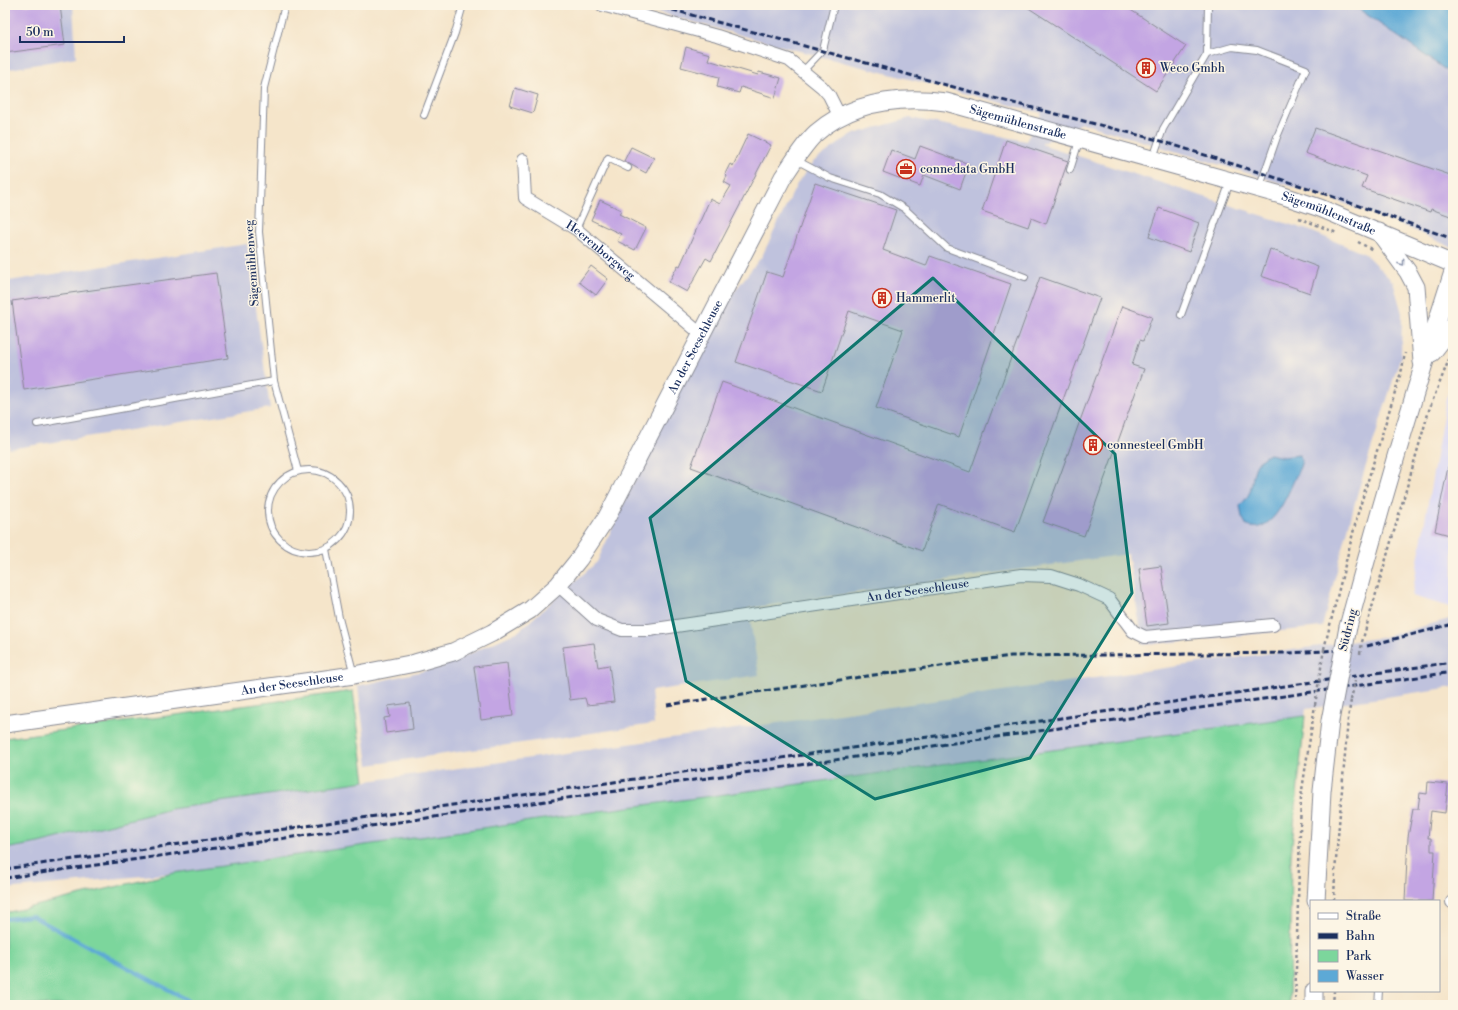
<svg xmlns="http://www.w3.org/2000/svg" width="1458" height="1010" viewBox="0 0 1458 1010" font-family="'Libre Bodoni',serif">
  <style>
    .built { fill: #d8d7f8 }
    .industrial { fill: #bfc2dd }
    .green { fill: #7cd69c; stroke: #4c827d }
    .water { fill: #5da9d6; stroke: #3c6c9a }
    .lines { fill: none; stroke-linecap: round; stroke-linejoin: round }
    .stream { stroke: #5da9d6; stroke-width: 4 }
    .building { fill: #c3a5e3 }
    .lane-casing { stroke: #888a94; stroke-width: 8 }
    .street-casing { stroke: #888a94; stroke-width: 14 }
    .secondary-casing { stroke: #888a94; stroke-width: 19 }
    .path { stroke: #888a94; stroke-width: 2.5; stroke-dasharray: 3 3; stroke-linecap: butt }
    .lane { stroke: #fff; stroke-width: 6 }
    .street { stroke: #fff; stroke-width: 12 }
    .secondary { stroke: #fff; stroke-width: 17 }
    .rail { stroke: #1b2f5e; stroke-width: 3; stroke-dasharray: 6 3; stroke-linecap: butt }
    .secondary-bridge-casing { stroke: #888a94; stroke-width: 19; stroke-linecap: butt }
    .path-bridge { stroke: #888a94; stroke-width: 2.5; stroke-dasharray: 3 3; stroke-linecap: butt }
    .secondary-bridge { stroke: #fff; stroke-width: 17 }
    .oneway { stroke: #8d97ae }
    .marked { fill: #0f766e; fill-opacity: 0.2; stroke: #0f766e; stroke-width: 3; stroke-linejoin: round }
    .labels { text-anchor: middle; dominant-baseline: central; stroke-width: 3; stroke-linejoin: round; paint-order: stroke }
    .poi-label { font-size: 12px; fill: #1b2f5e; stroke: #fcf5e5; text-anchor: start }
    .street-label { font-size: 12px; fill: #1b2f5e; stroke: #fcf5e5 }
  </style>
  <rect width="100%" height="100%" fill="#fcf5e5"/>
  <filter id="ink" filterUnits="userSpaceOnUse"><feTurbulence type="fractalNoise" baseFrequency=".025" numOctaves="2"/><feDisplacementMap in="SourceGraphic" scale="8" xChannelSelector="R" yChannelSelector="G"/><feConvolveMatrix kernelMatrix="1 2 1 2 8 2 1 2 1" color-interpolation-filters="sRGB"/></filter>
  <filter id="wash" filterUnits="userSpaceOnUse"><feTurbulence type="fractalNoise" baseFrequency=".012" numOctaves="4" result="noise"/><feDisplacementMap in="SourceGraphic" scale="16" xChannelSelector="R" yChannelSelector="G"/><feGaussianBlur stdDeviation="0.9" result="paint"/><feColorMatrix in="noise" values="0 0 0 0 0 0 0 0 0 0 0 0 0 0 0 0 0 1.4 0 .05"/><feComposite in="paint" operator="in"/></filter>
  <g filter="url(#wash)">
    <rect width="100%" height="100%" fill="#f5e5ca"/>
    <path class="built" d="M1453 383V608L1412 596 1446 398Z"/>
    <g class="industrial">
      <path d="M5 5H73L76 57 5 70Z"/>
      <path d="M632 5H1353L1453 75V248L1411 229 1330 198 1082 123 1041 144 1310 231 1365 254 1393 282 1402 313 1401 355 1358 491 1322 627 1143 645 1128 554 748 608 759 675 651 691 654 724 368 765 358 686 441 667 519 631 597 562 701 334 762 256 797 184 813 162 851 135 910 118 1026 141 1042 113 788 48Z"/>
      <path d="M247 244 270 408 9 449V281Z"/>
      <path d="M1453 618V687L1306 709 1305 716 585 813 174 873 5 889V849L38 843 171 809 1384 637Z"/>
    </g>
    <g class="green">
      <path d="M353 691 365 781 171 809 38 843 5 849V738Z"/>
      <path d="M1305 716 1291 855 1289 1005H5V913L174 873 585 813Z"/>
    </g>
    <g class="water">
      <path d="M1353 5H1453V75Z"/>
      <path d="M1269 454 1283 457 1299 455 1302 460 1300 467C1291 485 1280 521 1259 527 1256 528 1251 527 1247 526L1242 517 1240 506C1243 502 1249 496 1250 491 1255 474 1251 464 1269 454Z"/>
    </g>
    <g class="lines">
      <path class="stream" d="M5 919 32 916 197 1005"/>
    </g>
    <g id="blocks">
      <g class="building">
        <path d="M5 5H60L65 45 5 53Z"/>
        <path d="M1024 5H1123L1186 46 1156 91Z"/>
        <path d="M686 47 710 54 708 60 758 75 759 72 781 78 775 98 741 87 739 93 717 87 719 77 681 67Z"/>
        <path d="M515 88 538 95 533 113 510 106Z"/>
        <path d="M1315 128 1453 176V217L1431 209 1430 212 1362 188 1367 176 1305 153Z"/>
        <path d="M748 134 771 145 711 261 706 258 687 292 669 282 678 265 680 266 710 199 720 204 731 186 724 182 727 176 725 174 730 164 733 166Z"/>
        <path d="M1006 140 1068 161 1046 224 1031 218 1028 227 982 211Z"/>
        <path d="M920 146 969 164 960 189 924 175 920 186 883 172 891 150 915 159Z"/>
        <path d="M631 147 654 158 646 173 624 161Z"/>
        <path d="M815 183 896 210 883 250 926 266 930 256 1011 284 959 437 876 408 903 330 849 311 822 391 736 362 767 272 783 277Z"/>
        <path d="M600 200 621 210 619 214 646 228 635 250 617 241 621 234 591 220Z"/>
        <path d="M1159 208 1199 223 1189 252 1149 237Z"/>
        <path d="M1270 249 1318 267 1310 293 1261 276Z"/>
        <path d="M591 266 608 279 596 295 579 282Z"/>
        <path d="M216 273 228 358 24 390 12 301Z"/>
        <path d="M1040 277 1100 298 1015 532 939 504 922 551 691 467 722 382 970 472Z"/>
        <path d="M1122 306 1152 317 1143 341 1140 340 1132 365 1144 369 1084 536 1043 522Z"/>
        <path d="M1448 467H1453V536L1435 531Z"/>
        <path d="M1161 566 1169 623 1147 626 1139 569Z"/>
        <path d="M594 643 598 667 609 665 614 702 587 705 585 698 570 700 563 647Z"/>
        <path d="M507 663 513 716 481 720 474 667Z"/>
        <path d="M410 703 413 729 386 733 384 718 390 717 388 706Z"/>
        <path d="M1428 782 1448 784 1445 813 1431 811 1428 838H1431V851H1435L1432 901H1405L1408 837 1413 809H1418L1420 793 1427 794Z"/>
      </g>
    </g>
  </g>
  <g filter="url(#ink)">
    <use href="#blocks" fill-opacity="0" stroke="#888a94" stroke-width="1"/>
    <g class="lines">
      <defs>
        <g id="lane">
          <path d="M285 5 264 88 259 232 274 381 298 471"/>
          <path d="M1207 54 1208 5"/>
          <path d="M803 71 823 50 834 5"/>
          <path d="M424 115 455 33 463 5"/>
          <path d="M1153 158 1163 129 1207 54 1232 47 1257 50 1306 69 1277 137 1259 189"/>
          <path d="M796 160 830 178 880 194 905 209 947 248 1025 277"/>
          <path d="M1070 170 1079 141"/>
          <path d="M576 229 608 158 628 168"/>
          <path d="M1181 315 1230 182"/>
          <path d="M37 424 274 381"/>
          <circle cx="309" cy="511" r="41"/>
          <path d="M326 549 339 618 354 675"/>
          <path d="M1378 1005 1379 991"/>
        </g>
        <g id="street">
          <path d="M602 5 717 36 789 60 822 87 829 95 840 117"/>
          <path id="s1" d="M523 160 525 198 576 229 701 334"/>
          <path id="s2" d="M558 585 597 620 622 630H649L1021 575 1051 576 1079 585 1109 599 1133 631 1145 637 1273 625"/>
          <path d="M1452 902H1453"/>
        </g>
        <g id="secondary">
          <path d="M1379 232 1408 272 1416 287 1422 362"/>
          <path d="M1432 353 1453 326"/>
          <path d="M1348 627C1380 508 1415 389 1453 272"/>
          <path id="s3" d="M5 724 354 675 415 663 453 652 492 633 530 610 558 585 579 559 607 517 783 177C793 163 803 145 816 133 853 101 900 96 946 102L1281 195 1320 208 1453 264"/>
          <path d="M1316 901 1322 791 1330 721"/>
          <path d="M1314 1005V991"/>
        </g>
      </defs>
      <use href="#lane" class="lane-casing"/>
      <use href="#street" class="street-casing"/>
      <use href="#secondary" class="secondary-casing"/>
      <g class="path">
        <path d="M1299 218 1337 233"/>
        <path d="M1358 242 1373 250"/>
        <path d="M1362 642 1430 407 1450 357"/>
        <path d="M1324 649 1358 513 1402 369 1405 353"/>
        <path d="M1334 901 1335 872 1348 719 1351 700"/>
        <path d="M1295 1005 1301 797 1315 705"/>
        <path d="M1333 1005 1334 991"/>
      </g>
      <use href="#lane" class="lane"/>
      <use href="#street" class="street"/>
      <use href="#secondary" class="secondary"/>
      <g class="rail">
        <path d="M655 5 990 97 1158 140 1308 188 1453 239"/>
        <path d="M1367 646 1453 624"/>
        <path d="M884 674 1011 656 1289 653 1340 650"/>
        <path d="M667 705 888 673"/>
        <path d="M5 869 1453 662"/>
        <path d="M5 878 1453 672"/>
      </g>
      <defs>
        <path id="secondary-bridge" d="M1330 721 1348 627"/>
      </defs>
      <use href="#secondary-bridge" class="secondary-bridge-casing"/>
      <g class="path-bridge">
        <path d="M1360 654 1362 642"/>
        <path d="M1351 700 1355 681"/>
        <path d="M1315 705 1324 649"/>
      </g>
      <use href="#secondary-bridge" class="secondary-bridge"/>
    </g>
    <defs><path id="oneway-chevron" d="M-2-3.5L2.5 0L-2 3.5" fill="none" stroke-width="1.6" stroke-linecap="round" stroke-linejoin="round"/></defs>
    <use class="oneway" href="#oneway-chevron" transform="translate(1402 263) rotate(54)"/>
  </g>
  <path class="marked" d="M933 278 1115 454 1132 593 1030 758 875 799 686 681 650 518Z"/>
  <defs>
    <symbol id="building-ring" viewBox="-11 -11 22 22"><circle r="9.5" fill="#fcf5e5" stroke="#c8321e" stroke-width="1.5"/><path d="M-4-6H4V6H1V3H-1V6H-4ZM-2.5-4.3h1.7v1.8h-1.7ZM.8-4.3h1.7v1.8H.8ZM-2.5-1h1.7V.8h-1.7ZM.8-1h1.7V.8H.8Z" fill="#c8321e"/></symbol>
    <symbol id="office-ring" viewBox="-11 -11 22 22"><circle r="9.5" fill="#fcf5e5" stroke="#c8321e" stroke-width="1.5"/><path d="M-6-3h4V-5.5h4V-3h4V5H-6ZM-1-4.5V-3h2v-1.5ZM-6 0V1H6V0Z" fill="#c8321e"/></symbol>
  </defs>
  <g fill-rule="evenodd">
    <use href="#building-ring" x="1135" y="57" width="22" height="22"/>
    <use href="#office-ring" x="895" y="158" width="22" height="22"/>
    <use href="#building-ring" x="871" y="287" width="22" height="22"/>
    <use href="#building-ring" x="1082" y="434" width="22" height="22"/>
  </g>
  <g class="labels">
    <g class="poi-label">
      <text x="1160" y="68">Weco Gmbh</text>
      <text x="920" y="169">connedata GmbH</text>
      <text x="896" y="298">Hammerlit</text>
      <text x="1107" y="445">connesteel GmbH</text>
    </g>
    <g class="street-label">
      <text stroke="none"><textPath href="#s3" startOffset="1314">Sägemühlenstraße</textPath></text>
      <text stroke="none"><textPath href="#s3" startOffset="1638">Sägemühlenstraße</textPath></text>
      <text stroke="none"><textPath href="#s1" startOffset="130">Heerenborgweg</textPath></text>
      <text transform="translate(252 263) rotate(-94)">Sägemühlenweg</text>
      <text stroke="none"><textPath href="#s3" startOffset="855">An der Seeschleuse</textPath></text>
      <text stroke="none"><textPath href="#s2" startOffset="378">An der Seeschleuse</textPath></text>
      <text transform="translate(1348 630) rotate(-76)">Südring</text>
      <text stroke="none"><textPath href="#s3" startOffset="290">An der Seeschleuse</textPath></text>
    </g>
  </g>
  <rect width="1458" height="1010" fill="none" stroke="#fcf5e5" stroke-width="20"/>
  <rect x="1310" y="900" width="130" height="92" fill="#fcf5e5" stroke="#a2a6af"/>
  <rect x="1318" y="913" width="20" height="6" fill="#ffffff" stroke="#a2a6af"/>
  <text x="1346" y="920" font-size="12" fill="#1b2f5e">Straße</text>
  <rect x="1318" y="933" width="20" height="6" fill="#1b2f5e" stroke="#a2a6af"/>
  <text x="1346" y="940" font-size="12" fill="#1b2f5e">Bahn</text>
  <rect x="1318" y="950" width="20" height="12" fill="#7cd69c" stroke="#a2a6af"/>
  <text x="1346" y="960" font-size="12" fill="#1b2f5e">Park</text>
  <rect x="1318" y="970" width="20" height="12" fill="#5da9d6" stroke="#a2a6af"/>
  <text x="1346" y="980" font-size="12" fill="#1b2f5e">Wasser</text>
  <path d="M20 36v6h104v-6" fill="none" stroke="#1b2f5e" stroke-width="2"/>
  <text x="26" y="36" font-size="12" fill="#1b2f5e" stroke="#fcf5e5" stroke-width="3" paint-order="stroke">50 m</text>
</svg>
